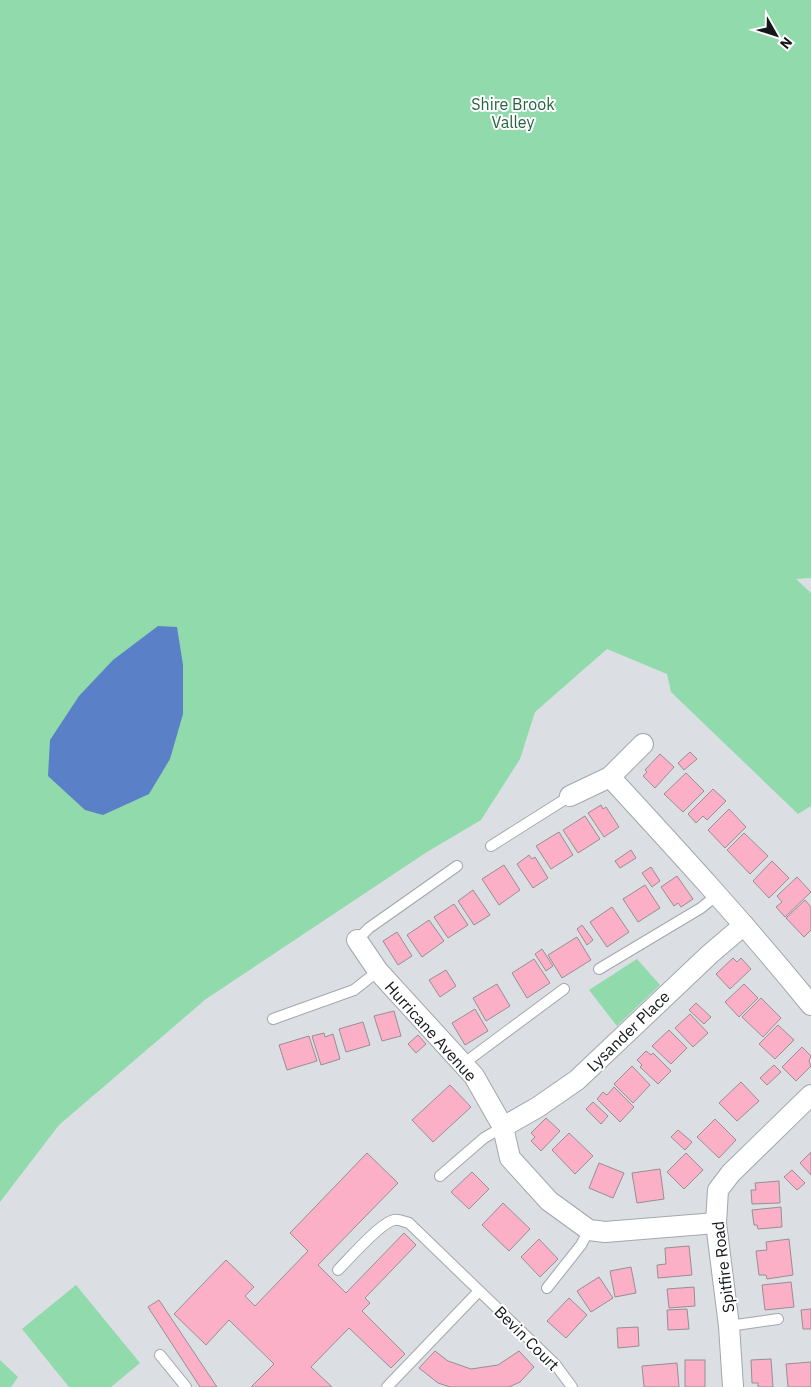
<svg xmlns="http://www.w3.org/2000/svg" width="811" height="1387" viewBox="0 0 811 1387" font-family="'IBM Plex Sans',sans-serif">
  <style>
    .green { fill: #90daab }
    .water { fill: #5a81c7 }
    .building { fill: #fbb0c8; stroke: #968f91 }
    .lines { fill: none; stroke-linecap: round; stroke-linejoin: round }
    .lane-casing { stroke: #a3a7ac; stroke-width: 12 }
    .street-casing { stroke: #a3a7ac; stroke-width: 22 }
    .lane { stroke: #fff; stroke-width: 10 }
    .street { stroke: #fff; stroke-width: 20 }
    .labels { text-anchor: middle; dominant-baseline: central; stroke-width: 4; stroke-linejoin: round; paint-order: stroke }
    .park-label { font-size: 16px; fill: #246440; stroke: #fff }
    .street-label { font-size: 16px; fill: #141618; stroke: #fff }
  </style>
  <rect width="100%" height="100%" fill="#dbdfe4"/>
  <g class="green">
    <path d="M0 0H811V578L796 579 811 593V806L798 814 671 692 667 674 607 649 535 712 520 759 481 820 427 852 206 999 59 1125 0 1202Z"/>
    <path d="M637 959 660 985 617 1026 589 990Z"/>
    <path d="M76 1285 140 1363 111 1387H69L22 1329Z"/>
    <path d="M0 1360 18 1377 11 1387H0Z"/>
  </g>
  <path class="water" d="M158 626 177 627 183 665V714L170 759 149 794 103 815 85 810 48 776 50 740 79 696 113 660Z"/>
  <g class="building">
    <path d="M690 752 697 759 684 770 678 763Z"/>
    <path d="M660 754 674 767 655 788 643 776 647 772 645 770Z"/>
    <path d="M686 773 704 791 683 812 664 794Z"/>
    <path d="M713 789 726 801 707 820 703 816 696 823 688 814Z"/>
    <path d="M601 805 603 809 606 807 619 827 604 837 588 813Z"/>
    <path d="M729 809 746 827 725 848 708 830Z"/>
    <path d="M585 816 600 839 578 853 563 830Z"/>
    <path d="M559 832 573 855 551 869 536 846Z"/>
    <path d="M744 833 768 856 750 874 727 850Z"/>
    <path d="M631 850 636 858 620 868 615 861Z"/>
    <path d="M529 855 532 859 535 857 548 878 533 888 517 864Z"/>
    <path d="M772 861 789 878 769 898 753 881Z"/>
    <path d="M504 865 520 890 499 905 482 879Z"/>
    <path d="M651 867 660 881 652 887 642 873Z"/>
    <path d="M677 876 693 899 681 907 678 903 674 906 661 887Z"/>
    <path d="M797 877 811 892 785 917 776 907 782 902 777 896Z"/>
    <path d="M645 885 660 908 638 922 623 899Z"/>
    <path d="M473 890 490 915 474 925 458 901Z"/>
    <path d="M805 900 811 907V930L804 937 786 918Z"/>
    <path d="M454 904 468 925 448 938 434 917Z"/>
    <path d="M612 907 629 932 607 947 590 922Z"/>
    <path d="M429 920 444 941 422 957 407 935Z"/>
    <path d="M582 925 593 940 587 945 577 929Z"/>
    <path d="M397 932 412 956 398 965 383 941Z"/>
    <path d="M577 937 591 960 562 978 548 955Z"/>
    <path d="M542 949 553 966 546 971 535 954Z"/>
    <path d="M733 958 737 962 741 958 751 969 730 989 716 974Z"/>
    <path d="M534 959 550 983 527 998 512 973Z"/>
    <path d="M446 970 456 986 440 997 429 980Z"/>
    <path d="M497 984 510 1006 486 1021 473 998Z"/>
    <path d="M744 984 758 998 739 1017 725 1002Z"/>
    <path d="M761 998 781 1018 763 1037 742 1017Z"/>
    <path d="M696 1003 711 1017 704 1024 689 1010Z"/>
    <path d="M475 1009 488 1031 465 1045 452 1023Z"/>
    <path d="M394 1011 401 1036 382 1041 374 1016Z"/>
    <path d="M690 1014 708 1033 693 1047 675 1028Z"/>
    <path d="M363 1022 370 1045 346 1052 339 1029Z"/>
    <path d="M778 1025 794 1040 775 1059 759 1044Z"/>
    <path d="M669 1030 687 1048 671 1064 652 1046Z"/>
    <path d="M324 1033 325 1037 333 1034 340 1059 321 1065 312 1036Z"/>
    <path d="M418 1035 426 1044 416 1053 408 1044Z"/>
    <path d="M309 1036 317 1061 287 1070 279 1045Z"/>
    <path d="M802 1047 811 1056 809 1061 811 1066 796 1081 782 1067Z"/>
    <path d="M646 1051 651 1055 653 1053 671 1071 658 1084 640 1067 642 1065 637 1060Z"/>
    <path d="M774 1065 781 1072 767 1085 760 1078Z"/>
    <path d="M632 1066 650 1085 633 1103 614 1084Z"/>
    <path d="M741 1082 759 1101 737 1121 719 1103Z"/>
    <path d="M450 1085 471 1107 433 1142 412 1120Z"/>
    <path d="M614 1087 634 1107 620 1122 597 1099 603 1092 607 1095Z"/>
    <path d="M593 1102 608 1116 601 1124 586 1109Z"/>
    <path d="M546 1118 560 1131 541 1151 531 1141 535 1137 531 1133Z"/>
    <path d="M715 1119 736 1140 719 1158 697 1137Z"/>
    <path d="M678 1130 692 1142 685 1150 671 1137Z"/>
    <path d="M569 1133 593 1156 575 1174 552 1150Z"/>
    <path d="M811 1152V1175L800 1163Z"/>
    <path d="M367 1153 398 1183 318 1265 346 1293 404 1233 416 1245 365 1298 370 1303 362 1311 405 1354 391 1368 349 1328 311 1367 332 1387H251L274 1364 229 1320 206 1345 174 1314 226 1260 254 1287 245 1296 255 1306 308 1251 290 1233Z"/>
    <path d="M686 1153 703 1170 684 1189 667 1172Z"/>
    <path d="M599 1163 624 1173 613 1198 589 1188Z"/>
    <path d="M660 1169 664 1199 637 1203 632 1173Z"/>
    <path d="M792 1170 805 1183 797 1190 784 1177Z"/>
    <path d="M472 1172 489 1189 469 1209 451 1192Z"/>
    <path d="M779 1181 780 1203 752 1204 751 1190H756L755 1183Z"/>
    <path d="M503 1203 530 1229 509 1251 482 1225Z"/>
    <path d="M781 1207 782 1227 758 1229 757 1225H754L752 1210Z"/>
    <path d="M539 1239 558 1259 540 1277 521 1257Z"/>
    <path d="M789 1239 793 1275 767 1279 766 1275H759L756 1251 767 1250 766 1242Z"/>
    <path d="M689 1246 692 1275 658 1278 657 1265 666 1264 665 1248Z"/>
    <path d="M631 1267 636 1293 615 1297 610 1271Z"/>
    <path d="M599 1277 613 1298 591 1312 577 1291Z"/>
    <path d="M791 1282 794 1307 765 1310 762 1285Z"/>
    <path d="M694 1287 695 1306 669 1308 667 1289Z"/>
    <path d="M569 1298 587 1315 566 1338 547 1321Z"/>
    <path d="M159 1300 217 1387H200L148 1307Z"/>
    <path d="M687 1309 689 1329 668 1330 667 1310Z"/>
    <path d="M811 1309V1329H803L801 1310Z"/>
    <path d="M638 1327 639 1346 618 1348 617 1328Z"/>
    <path d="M435 1351 448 1361 471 1369 498 1365 519 1351 534 1367 520 1382 509 1387H450L438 1383 419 1368Z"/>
    <path d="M771 1359 773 1387H758V1383H752L751 1360Z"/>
    <rect x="685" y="1360" width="20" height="27"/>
    <path d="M811 1362V1387H788L786 1364Z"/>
    <path d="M677 1363 679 1387H644L642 1366Z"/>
  </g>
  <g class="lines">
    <defs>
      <g id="lane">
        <path d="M491 846 570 796"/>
        <path d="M357 940 369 928 457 866"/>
        <path d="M599 969 701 908 718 894"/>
        <path d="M273 1019 354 990 378 971"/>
        <path d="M463 1064 564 989"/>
        <path d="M440 1176 484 1138 503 1127"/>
        <path d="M338 1270C349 1259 380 1223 394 1220 399 1219 404 1222 409 1223L555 1364 572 1387"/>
        <path d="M547 1288 581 1245 589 1230"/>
        <path d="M729 1326 778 1319"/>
        <path d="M160 1355 186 1387"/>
        <path d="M387 1387 479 1291"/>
      </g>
      <g id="street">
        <path d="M610 777C679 852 747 926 811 1005"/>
        <path d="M570 796 610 777 643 744"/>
        <path d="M357 940 378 971 474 1076 503 1127 510 1158 549 1201 589 1230 605 1232 716 1223"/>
        <path d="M503 1127 538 1107 577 1080 710 954 744 925"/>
        <path d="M733 1387 729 1326 716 1223 718 1190 731 1173 811 1095"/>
      </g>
    </defs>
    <use href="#lane" class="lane-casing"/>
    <use href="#street" class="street-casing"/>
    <use href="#lane" class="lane"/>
    <use href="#street" class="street"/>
  </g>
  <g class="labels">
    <g class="park-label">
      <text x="513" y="104">Shire Brook<tspan x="513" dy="18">Valley</tspan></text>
    </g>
    <g class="street-label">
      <text transform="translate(431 1031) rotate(48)">Hurricane Avenue</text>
      <text transform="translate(628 1031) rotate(-44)">Lysander Place</text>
      <text transform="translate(723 1267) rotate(-97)">Spitfire Road</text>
      <text transform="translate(527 1338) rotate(45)">Bevin Court</text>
    </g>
  </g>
  <g transform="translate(776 35) rotate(129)" stroke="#ffffff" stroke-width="4" paint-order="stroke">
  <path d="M0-4L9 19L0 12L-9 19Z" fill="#141618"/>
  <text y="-8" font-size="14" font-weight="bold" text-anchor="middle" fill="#141618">N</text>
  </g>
</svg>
